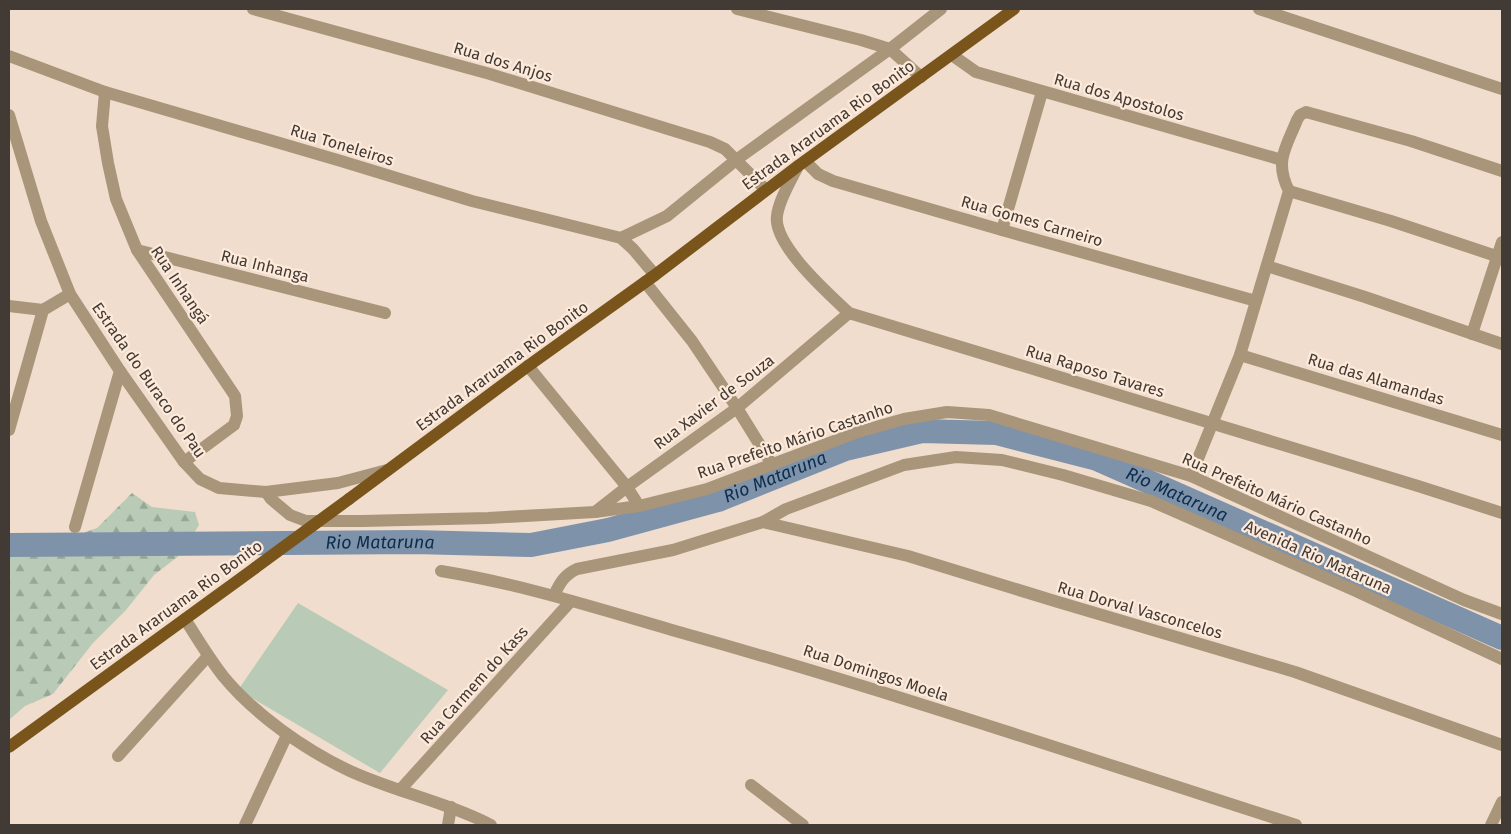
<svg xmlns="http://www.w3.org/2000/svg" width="1511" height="834" viewBox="0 0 1511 834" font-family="'Fira Sans',sans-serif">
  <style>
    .forest { fill: url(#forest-firs) }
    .pitch { fill: #b9cbb6 }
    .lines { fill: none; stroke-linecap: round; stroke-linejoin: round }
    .river { stroke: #7e92a9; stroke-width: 24 }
    .minor { stroke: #a99579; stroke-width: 12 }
    .major { stroke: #79551c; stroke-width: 12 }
    .major-bridge { stroke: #79551c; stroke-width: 12 }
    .labels { text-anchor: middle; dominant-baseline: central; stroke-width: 4.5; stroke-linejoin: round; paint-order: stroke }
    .street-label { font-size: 16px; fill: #423a34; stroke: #fdeada }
    .water-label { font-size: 18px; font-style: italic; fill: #0d2d4f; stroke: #fdeada }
  </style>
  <defs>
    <pattern id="forest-firs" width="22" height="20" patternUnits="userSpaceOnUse" patternTransform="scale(1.25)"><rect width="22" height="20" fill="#b9cbb6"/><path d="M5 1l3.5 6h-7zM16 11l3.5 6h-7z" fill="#98a695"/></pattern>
  </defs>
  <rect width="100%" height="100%" fill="#f0ddcd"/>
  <path class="forest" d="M132 493 152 507 195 512 199 525 180 555 154 575 126 610 93 643 53 694 25 706 9 720V555L18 557 97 528Z"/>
  <path class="pitch" d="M298 603 448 690 380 773 238 690Z"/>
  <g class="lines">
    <path class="river" id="s1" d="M9 545 415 542 531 545 608 530 718 500 845 449 922 431 996 433 1097 459 1502 638"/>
    <g class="minor">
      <path d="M253 9 490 74 710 142 725 149 766 190"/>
      <path d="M737 9 861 40 890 49 921 77"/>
      <path d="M1259 9 1502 89"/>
      <path d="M952 55 976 72 1282 160"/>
      <path d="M9 56 105 92 341 161 472 201 621 238 633 249 655 275"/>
      <path d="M105 92 102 126 108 163 116 199 137 250 235 396 237 416 234 425 184 462"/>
      <path d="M9 115 41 221 70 294 120 371 184 462 200 479 219 488 266 492 338 483 387 470"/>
      <path d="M805 161 818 174 833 181 1002 230 1256 301"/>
      <path d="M798 166C791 181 779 199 777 216 773 245 829 294 849 313L1418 486 1502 513"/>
      <path d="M1289 191 1391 221 1502 258"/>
      <path d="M1002 230 1042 92"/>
      <path d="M621 238 667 216 736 160 890 49 941 9"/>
      <path d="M137 250 385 313"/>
      <path d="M1267 266 1365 297 1502 344"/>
      <path d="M645 282 692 341 737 408 771 463"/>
      <path d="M9 306 43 310 70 294"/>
      <path d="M1472 334 1502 242"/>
      <path d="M1240 355 1502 435"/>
      <path d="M528 366 627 487 639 506"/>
      <path d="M9 430 43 310"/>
      <path d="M1191 476 1240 355 1289 191C1274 161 1286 148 1297 120L1300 115 1306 112 1411 141 1502 171"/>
      <path d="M266 492 271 499 290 515 306 521H362L488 518 595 512 639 506 707 489 858 432 904 419 947 412 989 415 1191 476 1464 600 1502 614"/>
      <path d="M595 512 627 487 737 408 849 313"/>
      <path d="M763 522 908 556 1058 602 1295 672 1502 745"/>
      <path d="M75 527 120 371"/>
      <path d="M441 571C527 585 609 612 693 636 896 693 1096 761 1296 825"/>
      <path d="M554 595C560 583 564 575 577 569L673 550 763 522 786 509 904 465 956 457 1002 460 1063 475 1151 501 1356 591 1502 659"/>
      <path d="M185 619C197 638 209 658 223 676 254 714 305 750 350 771 396 792 446 802 491 825"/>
      <path d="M118 756 208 656"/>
      <path d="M751 785 803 825"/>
      <path d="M400 790 571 601"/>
      <path d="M245 825 287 735"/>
      <path d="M448 825 451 807"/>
      <path d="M1491 825 1502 802"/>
    </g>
    <g class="major">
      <path d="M349 499 528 366 655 275 798 166 1014 9"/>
      <path d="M9 747 255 568"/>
    </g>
    <path class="major-bridge" d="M255 568 349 499"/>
  </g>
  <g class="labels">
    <g class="street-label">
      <text transform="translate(503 62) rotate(17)">Rua dos Anjos</text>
      <text transform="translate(1119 97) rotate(16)">Rua dos Apostolos</text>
      <text transform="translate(828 125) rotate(-36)">Estrada Araruama Rio Bonito</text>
      <text transform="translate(342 145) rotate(17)">Rua Toneleiros</text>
      <text transform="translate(1032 221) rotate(16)">Rua Gomes Carneiro</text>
      <text transform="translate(265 266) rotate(14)">Rua Inhanga</text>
      <text transform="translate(180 285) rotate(56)">Rua Inhangá</text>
      <text transform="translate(502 366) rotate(-36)">Estrada Araruama Rio Bonito</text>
      <text transform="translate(1095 371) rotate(17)">Rua Raposo Tavares</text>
      <text transform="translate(1376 379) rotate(17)">Rua das Alamandas</text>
      <text transform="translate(149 380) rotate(55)">Estrada do Buraco do Pau</text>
      <text transform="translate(714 402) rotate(-37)">Rua Xavier de Souza</text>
      <text transform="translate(795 440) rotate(-19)">Rua Prefeito Mário Castanho</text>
      <text transform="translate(1277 499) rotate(24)">Rua Prefeito Mário Castanho</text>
      <text transform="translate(1318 557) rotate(24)">Avenida Rio Mataruna</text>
      <text transform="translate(176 605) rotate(-36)">Estrada Araruama Rio Bonito</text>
      <text transform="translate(1140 610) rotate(16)">Rua Dorval Vasconcelos</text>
      <text transform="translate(876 673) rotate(18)">Rua Domingos Moela</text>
      <text transform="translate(474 685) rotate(-48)">Rua Carmem do Kass</text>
    </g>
    <g class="water-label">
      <text stroke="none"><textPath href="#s1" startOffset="776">Rio Mataruna</textPath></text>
      <text stroke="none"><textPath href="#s1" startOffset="1196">Rio Mataruna</textPath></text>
      <text stroke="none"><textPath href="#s1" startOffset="371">Rio Mataruna</textPath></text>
    </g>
  </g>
  <rect width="1511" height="834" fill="none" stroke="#423a34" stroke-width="20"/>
</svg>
